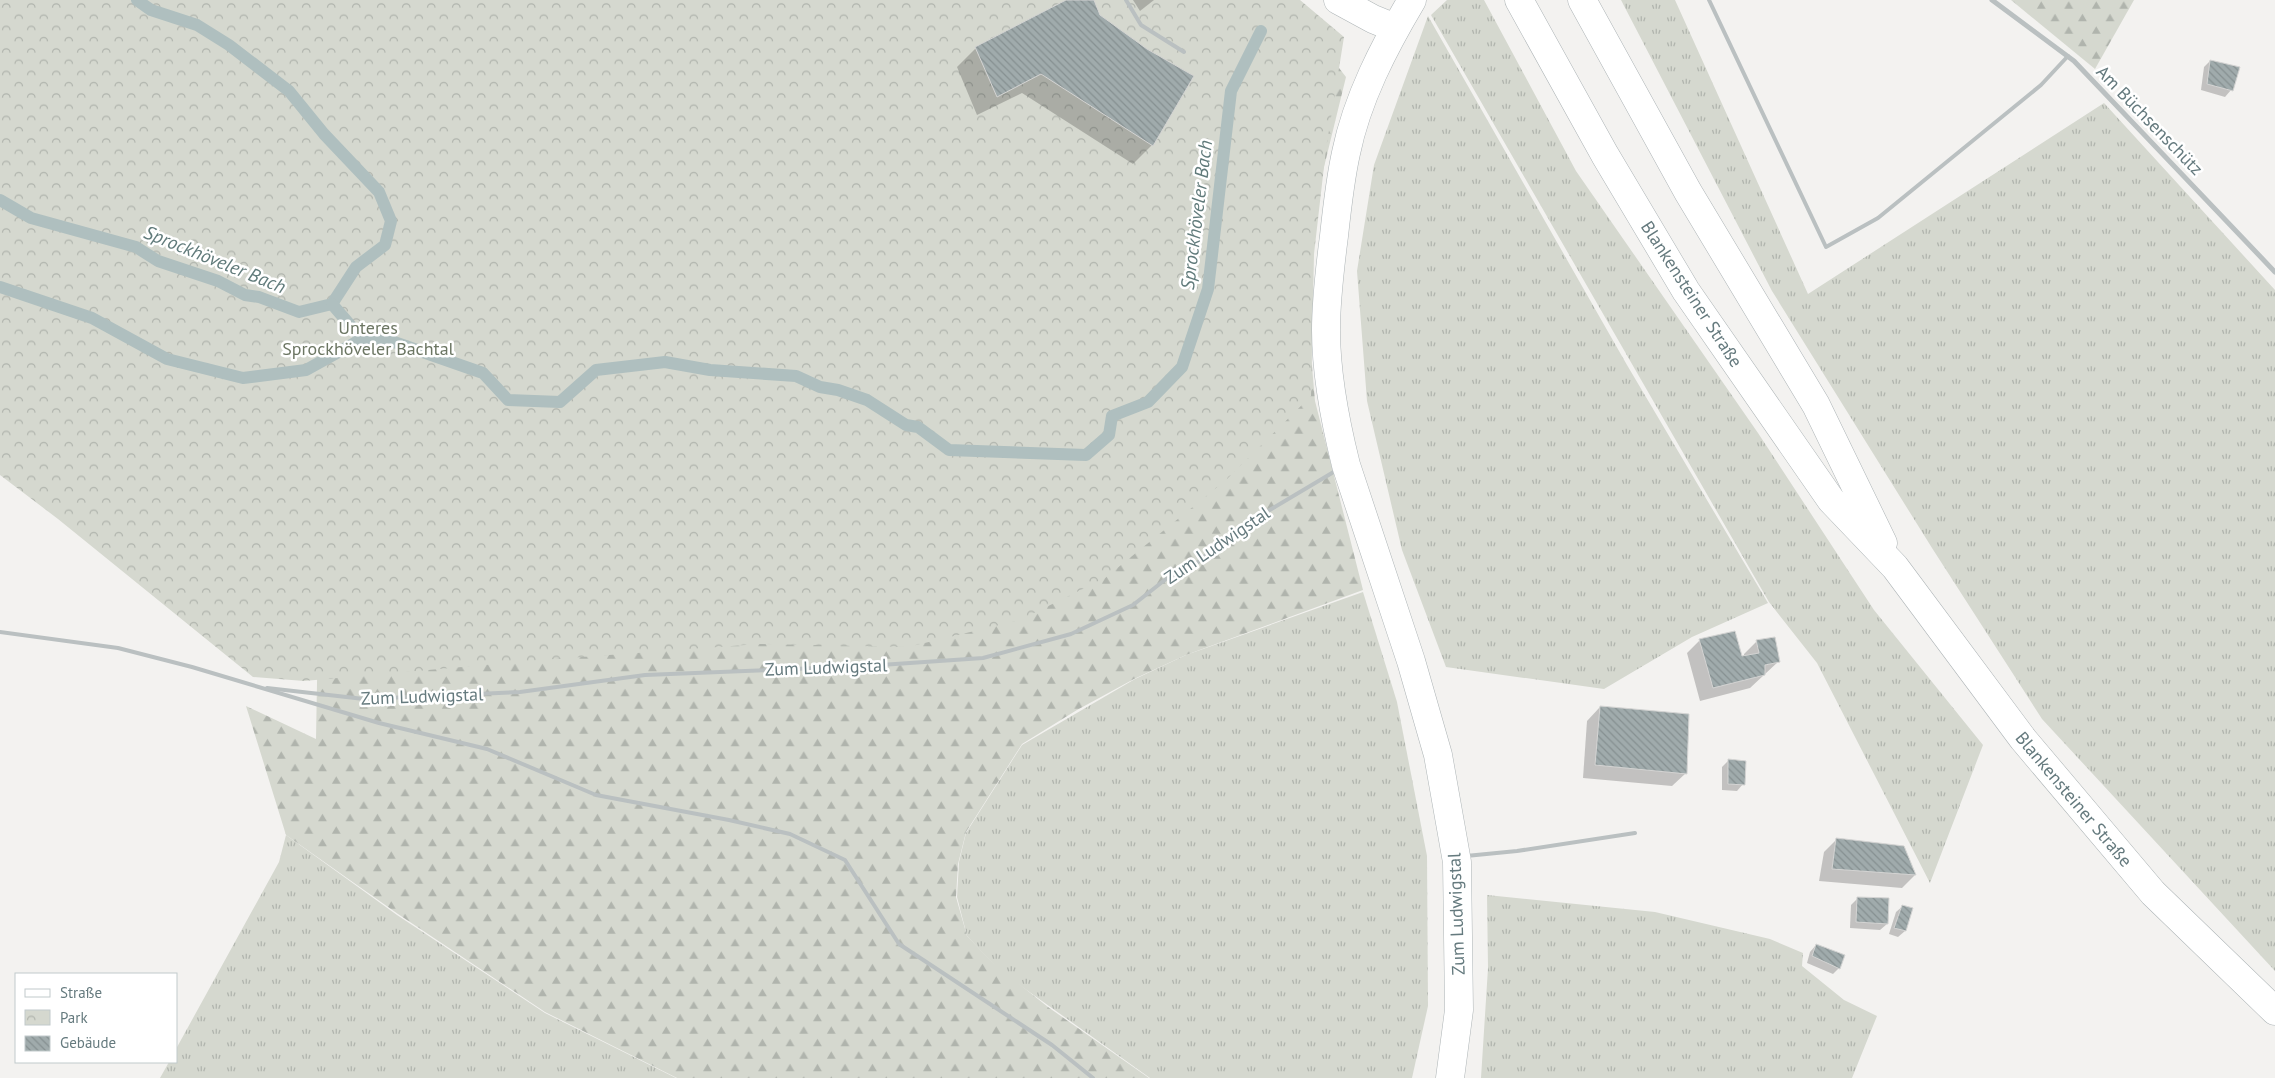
<svg xmlns="http://www.w3.org/2000/svg" width="2275" height="1078" viewBox="0 0 2275 1078" font-family="'PT Sans',sans-serif">
  <style>
    .grass { fill: url(#grass-tufts) }
    .forest { fill: url(#forest-firs) }
    .park { fill: url(#park-crowns) }
    .shadow { fill: #0003 }
    .lines { fill: none; stroke-linecap: round; stroke-linejoin: round }
    .stream { stroke: #afbfbf; stroke-width: 12 }
    .building { fill: url(#building-back-hatch); stroke: #d4d4d3 }
    .secondary-casing { stroke: #adb4b6; stroke-width: 29 }
    .lane { stroke: #bac0c1; stroke-width: 4 }
    .street { stroke: #bac0c1; stroke-width: 5 }
    .secondary { stroke: #fff; stroke-width: 28 }
    .labels { text-anchor: middle; dominant-baseline: central; stroke-width: 5; stroke-linejoin: round; paint-order: stroke }
    .street-label { font-size: 18px; fill: #657a7e; stroke: #fff }
    .park-label { font-size: 18px; fill: #6c7663; stroke: #fff }
    .water-label { font-size: 19px; font-style: italic; fill: #617b7b; stroke: #fff }
  </style>
  <defs>
    <pattern id="grass-tufts" width="24" height="20" patternUnits="userSpaceOnUse" patternTransform="scale(1.25)"><rect width="24" height="20" fill="#d5d8cf"/><path d="M3 7l-1-3M5 7V3M7 7l1-3M15 17l-1-3M17 17v-4M19 17l1-3" fill="none" stroke="#b0b4ad"/></pattern>
    <pattern id="forest-firs" width="22" height="20" patternUnits="userSpaceOnUse" patternTransform="scale(1.25)"><rect width="22" height="20" fill="#d5d8cf"/><path d="M5 1l3.5 6h-7zM16 11l3.5 6h-7z" fill="#b0b4ad"/></pattern>
    <pattern id="park-crowns" width="20" height="18" patternUnits="userSpaceOnUse" patternTransform="scale(1.25)"><rect width="20" height="18" fill="#d5d8cf"/><path d="M2 6a3 3 0 1 1 6 0M12 15a3 3 0 1 1 6 0" fill="none" stroke="#b0b4ad"/></pattern>
    <pattern id="building-back-hatch" width="6" height="6" patternUnits="userSpaceOnUse" patternTransform="scale(1.25)"><rect width="6" height="6" fill="#a0abac"/><path d="M-1 5l2 2M0 0l6 6M5-1l2 2" fill="none" stroke="#869091"/></pattern>
  </defs>
  <rect width="100%" height="100%" fill="#f3f2f0"/>
  <g class="grass">
    <path d="M1447 0H1484L1576 171 1758 433 1874 610 1983 745 1930 883 1817 663 1769 602 1431 15Z"/>
    <path d="M1621 0H1675L1808 294 2104 103 2275 290V971L2042 719 1932 548 1772 291Z"/>
    <path d="M1428 16 1627 365 1768 603 1692 637 1604 689 1446 667 1402 550 1367 401 1357 271 1374 165Z"/>
    <path d="M1363 592 1397 702 1427 856 1428 1006 1412 1078H1150L1000 971 967 936 957 897 959 862 966 833 1022 745 1135 679 1186 655Z"/>
    <path d="M286 835 397 915 545 1013 676 1078H160L169 1062H176V1049L279 862Z"/>
    <path d="M1487 895 1655 912 1770 939 1803 953 1802 966 1844 1000 1877 1016 1852 1078H1481L1488 968Z"/>
  </g>
  <g class="forest">
    <path d="M2011 0H2134L2095 69Z"/>
    <path d="M1315 37 1346 77 1314 208 1308 320 1315 401 1363 590 1186 655 1134 679 1077 710 1022 744 966 832 958 864 956 897 967 936 994 964 1048 1007 1149 1078H677L545 1012 398 914 286 835 246 706 316 739 319 572 0 261Z"/>
  </g>
  <path class="park" d="M0 0H1300L1344 37 1326 149 1314 254 1311 396 1226 480 1105 578 1020 620 908 647 759 644 541 660 304 681 253 677 58 519 0 475Z"/>
  <g class="shadow">
    <path d="M1069 0H1093L1152 145 1133 164 1022 93 977 115 957 67 976 48Z"/>
    <path d="M1133 0H1154L1140 11Z"/>
    <path d="M2210 61 2231 90 2225 97 2201 90 2204 67Z"/>
    <path d="M1700 640 1741 657 1744 656V654L1757 641 1779 661 1750 688 1700 701 1687 653Z"/>
    <path d="M1600 707 1686 773 1672 786 1583 778 1587 721Z"/>
    <path d="M1728 761 1743 784 1737 791 1722 790V767Z"/>
    <path d="M1837 839 1915 875 1902 888 1819 881 1824 852Z"/>
    <path d="M1857 899 1887 924 1880 930 1850 928 1851 905Z"/>
    <path d="M1903 906 1911 909 1905 931 1898 937 1889 934 1896 912Z"/>
    <path d="M1816 945 1839 968 1833 974 1807 963 1810 952Z"/>
  </g>
  <g class="lines">
    <g class="stream">
      <path d="M0 200 31 218 136 247 158 261 218 281 245 295 259 297 299 312 332 304 356 267 385 245 391 221 379 192 324 134 289 91 229 45 197 25 151 10 137 0"/>
      <path d="M0 287 92 318 167 359 243 378 306 370 362 339"/>
      <path d="M332 304 362 339"/>
      <path d="M362 339 394 342 483 373 508 400 560 402 596 370 665 362 710 370 796 376 820 387 838 390 867 400 906 425 918 427 949 450 1086 455 1109 435 1112 416 1148 402 1182 367 1208 289 1231 91 1261 31"/>
    </g>
  </g>
  <g class="building">
    <path d="M1066 0H1094L1100 15 1147 49 1194 76 1153 146 1041 74 997 97 975 47Z"/>
    <path d="M2210 60 2240 67 2233 91 2207 84Z"/>
    <path d="M1735 631 1742 656 1759 653 1756 640 1775 637 1780 662 1765 665V675L1713 688 1699 639Z"/>
    <path d="M1600 706 1689 714 1687 774 1595 765Z"/>
    <path d="M1728 759 1746 761 1745 785 1728 784Z"/>
    <path d="M1836 838 1904 846 1916 875 1832 869Z"/>
    <path d="M1857 897 1889 898 1888 924 1856 922Z"/>
    <path d="M1902 905 1913 908 1906 931 1894 928Z"/>
    <path d="M1816 944 1845 955 1840 969 1812 956Z"/>
  </g>
  <g class="lines">
    <defs>
      <g id="secondary">
        <path d="M1338 0 1373 19 1395 28"/>
        <path d="M1412 0C1384 47 1357 99 1346 153 1340 180 1337 208 1334 236 1330 267 1326 299 1326 330 1326 376 1335 421 1346 465L1411 661 1438 755 1457 862 1459 1010 1450 1078"/>
        <path d="M1519 0 1605 155 1686 291 1831 500 1895 567 2023 739 2153 893 2275 1011"/>
        <path d="M1582 0 1688 192 1816 405 1883 543"/>
      </g>
    </defs>
    <use href="#secondary" class="secondary-casing"/>
    <g class="lane">
      <path d="M1126 0 1141 25 1184 52"/>
      <path d="M1709 0 1826 247 1878 218 2041 85 2068 56"/>
      <path d="M0 632 118 648 192 667 379 723 487 749 596 795 729 820 790 834 845 860 899 944 1052 1045 1093 1078"/>
      <path d="M267 688 364 699 520 692 645 675 866 666 983 658 1071 634 1133 605 1166 579 1197 563 1231 533 1337 470"/>
      <path d="M1466 856 1517 851 1635 833"/>
    </g>
    <path class="street" d="M1992 0 2074 61 2275 272"/>
    <use href="#secondary" class="secondary"/>
  </g>
  <g class="labels">
    <g class="street-label">
      <text transform="translate(2150 120) rotate(46)">Am Büchsenschütz</text>
      <text transform="translate(1692 294) rotate(57)">Blankensteiner Straße</text>
      <text transform="translate(1217 545) rotate(-34)">Zum Ludwigstal</text>
      <text transform="translate(826 667) rotate(-2)">Zum Ludwigstal</text>
      <text transform="translate(422 696) rotate(-2)">Zum Ludwigstal</text>
      <text transform="translate(2074 799) rotate(50)">Blankensteiner Straße</text>
      <text transform="translate(1456 914) rotate(-92)">Zum Ludwigstal</text>
    </g>
    <g class="park-label">
      <text x="368" y="327">Unteres<tspan x="368" dy="21">Sprockhöveler Bachtal</tspan></text>
    </g>
    <g class="water-label">
      <text transform="translate(1196 215) rotate(-83)">Sprockhöveler Bach</text>
      <text transform="translate(215 259) rotate(22)">Sprockhöveler Bach</text>
    </g>
  </g>
  <rect x="15" y="973" width="162" height="90" fill="#ffffff" stroke="#c1cacb"/>
  <rect x="25" y="989" width="25" height="8" fill="#ffffff" stroke="#c1cacb"/>
  <text x="60" y="998" font-size="15" fill="#657a7e">Straße</text>
  <rect x="25" y="1010" width="25" height="15" fill="url(#park-crowns)" stroke="#c1cacb"/>
  <text x="60" y="1023" font-size="15" fill="#657a7e">Park</text>
  <rect x="25" y="1036" width="25" height="15" fill="url(#building-back-hatch)" stroke="#c1cacb"/>
  <text x="60" y="1048" font-size="15" fill="#657a7e">Gebäude</text>
</svg>
